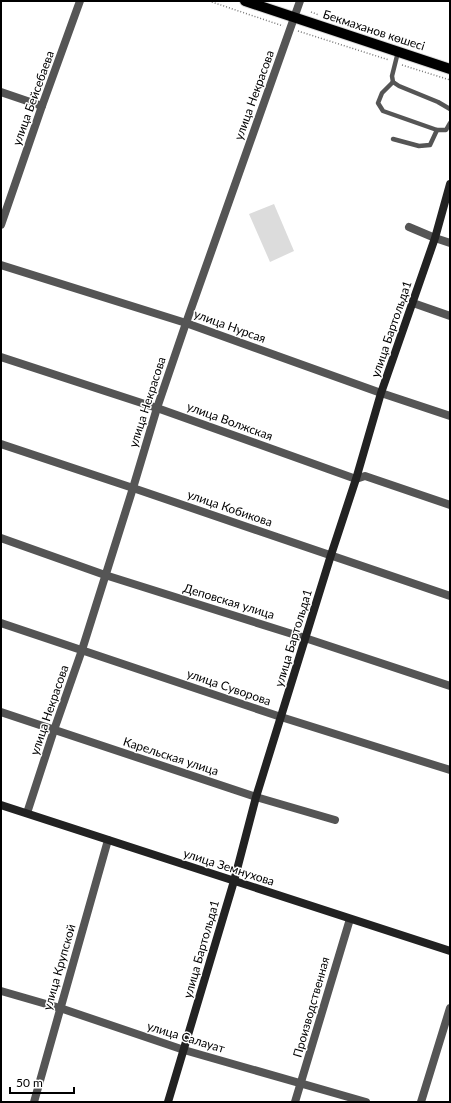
<svg xmlns="http://www.w3.org/2000/svg" width="451" height="1103" viewBox="0 0 451 1103" font-family="Lato,sans-serif">
  <style>
    .green { fill: #dcdcdc }
    .lines { fill: none; stroke-linecap: round; stroke-linejoin: round }
    .primary-casing { stroke: #dbdbdb; stroke-width: 12 }
    .path { stroke: #777; stroke-width: 1.5; stroke-dasharray: 1 2; stroke-linecap: butt }
    .lane { stroke: #555; stroke-width: 4.5 }
    .street { stroke: #555; stroke-width: 8 }
    .secondary { stroke: #222; stroke-width: 8 }
    .primary { stroke: #000; stroke-width: 10 }
    .labels { text-anchor: middle; dominant-baseline: central; stroke-width: 3; stroke-linejoin: round; paint-order: stroke }
    .street-label { font-size: 12px; fill: #000; stroke: #fff }
  </style>
  <rect width="100%" height="100%" fill="#fff"/>
  <path class="green" d="M274 204 294 251 270 262 249 214Z"/>
  <g class="lines">
    <defs>
      <path id="primary" d="M245 1 450 69"/>
    </defs>
    <use href="#primary" class="primary-casing"/>
    <g class="path">
      <path d="M209 1 283 26"/>
      <path d="M311 12 319 15"/>
      <path d="M298 31 389 60"/>
      <path d="M402 65 450 80"/>
    </g>
    <g class="lane">
      <path d="M393 82 382 93 378 103 383 111 437 130H446L450 123"/>
      <path d="M393 82 399 86 438 102 450 109"/>
      <path d="M393 82 392 76 398 52"/>
      <path d="M393 139 419 146 430 145 437 130"/>
    </g>
    <g class="street">
      <path d="M1 92 42 106"/>
      <path d="M1 225 42 106 80 1"/>
      <path d="M409 227 435 238 450 243"/>
      <path d="M1 265 186 323 381 393 450 416"/>
      <path d="M413 303 450 316"/>
      <path d="M1 357 157 408 356 479 365 476 450 505"/>
      <path d="M1 444 133 488 450 596"/>
      <path d="M1 538 105 575 305 638 450 686"/>
      <path d="M1 623 281 717 450 770"/>
      <path d="M1 712 256 797 335 820"/>
      <path d="M27 813 54 730 82 650 133 488 157 408 186 323 300 1"/>
      <path d="M1 991 60 1008 184 1050 366 1102"/>
      <path d="M34 1102 108 840"/>
      <path d="M295 1102 350 919"/>
      <path d="M421 1102 450 1008"/>
    </g>
    <g class="secondary">
      <path d="M1 805 450 951"/>
      <path d="M168 1102 234 881 256 797 331 555 356 479 381 393 435 238 450 184"/>
    </g>
    <use href="#primary" class="primary"/>
  </g>
  <g class="labels">
    <g class="street-label">
      <text transform="translate(374 30) rotate(18)">Бекмаханов көшесі</text>
      <text transform="translate(254 95) rotate(-70)">улица Некрасова</text>
      <text transform="translate(33 98) rotate(-70)">улица Бейсебаева</text>
      <text transform="translate(230 326) rotate(20)">улица Нурсая</text>
      <text transform="translate(391 329) rotate(-71)">улица Бартольда1</text>
      <text transform="translate(147 402) rotate(-72)">улица Некрасова</text>
      <text transform="translate(230 421) rotate(20)">улица Волжская</text>
      <text transform="translate(230 508) rotate(19)">улица Кобикова</text>
      <text transform="translate(229 601) rotate(17)">Деповская улица</text>
      <text transform="translate(293 638) rotate(-73)">улица Бартольда1</text>
      <text transform="translate(229 687) rotate(19)">улица Суворова</text>
      <text transform="translate(49 710) rotate(-71)">улица Некрасова</text>
      <text transform="translate(171 756) rotate(18)">Карельская улица</text>
      <text transform="translate(229 867) rotate(18)">улица Земнухова</text>
      <text transform="translate(201 949) rotate(-74)">улица Бартольда1</text>
      <text transform="translate(59 967) rotate(-74)">улица Крупской</text>
      <text transform="translate(311 1007) rotate(-74)">Производственная</text>
      <text transform="translate(186 1037) rotate(17)">улица Салауат</text>
    </g>
  </g>
  <rect width="451" height="1103" fill="none" stroke="#000000" stroke-width="4"/>
  <path d="M10 1087v6h64v-6" fill="none" stroke="#000000" stroke-width="2"/>
  <text x="16" y="1087" font-size="12" fill="#000000" stroke="#ffffff" stroke-width="3" paint-order="stroke">50 m</text>
</svg>
